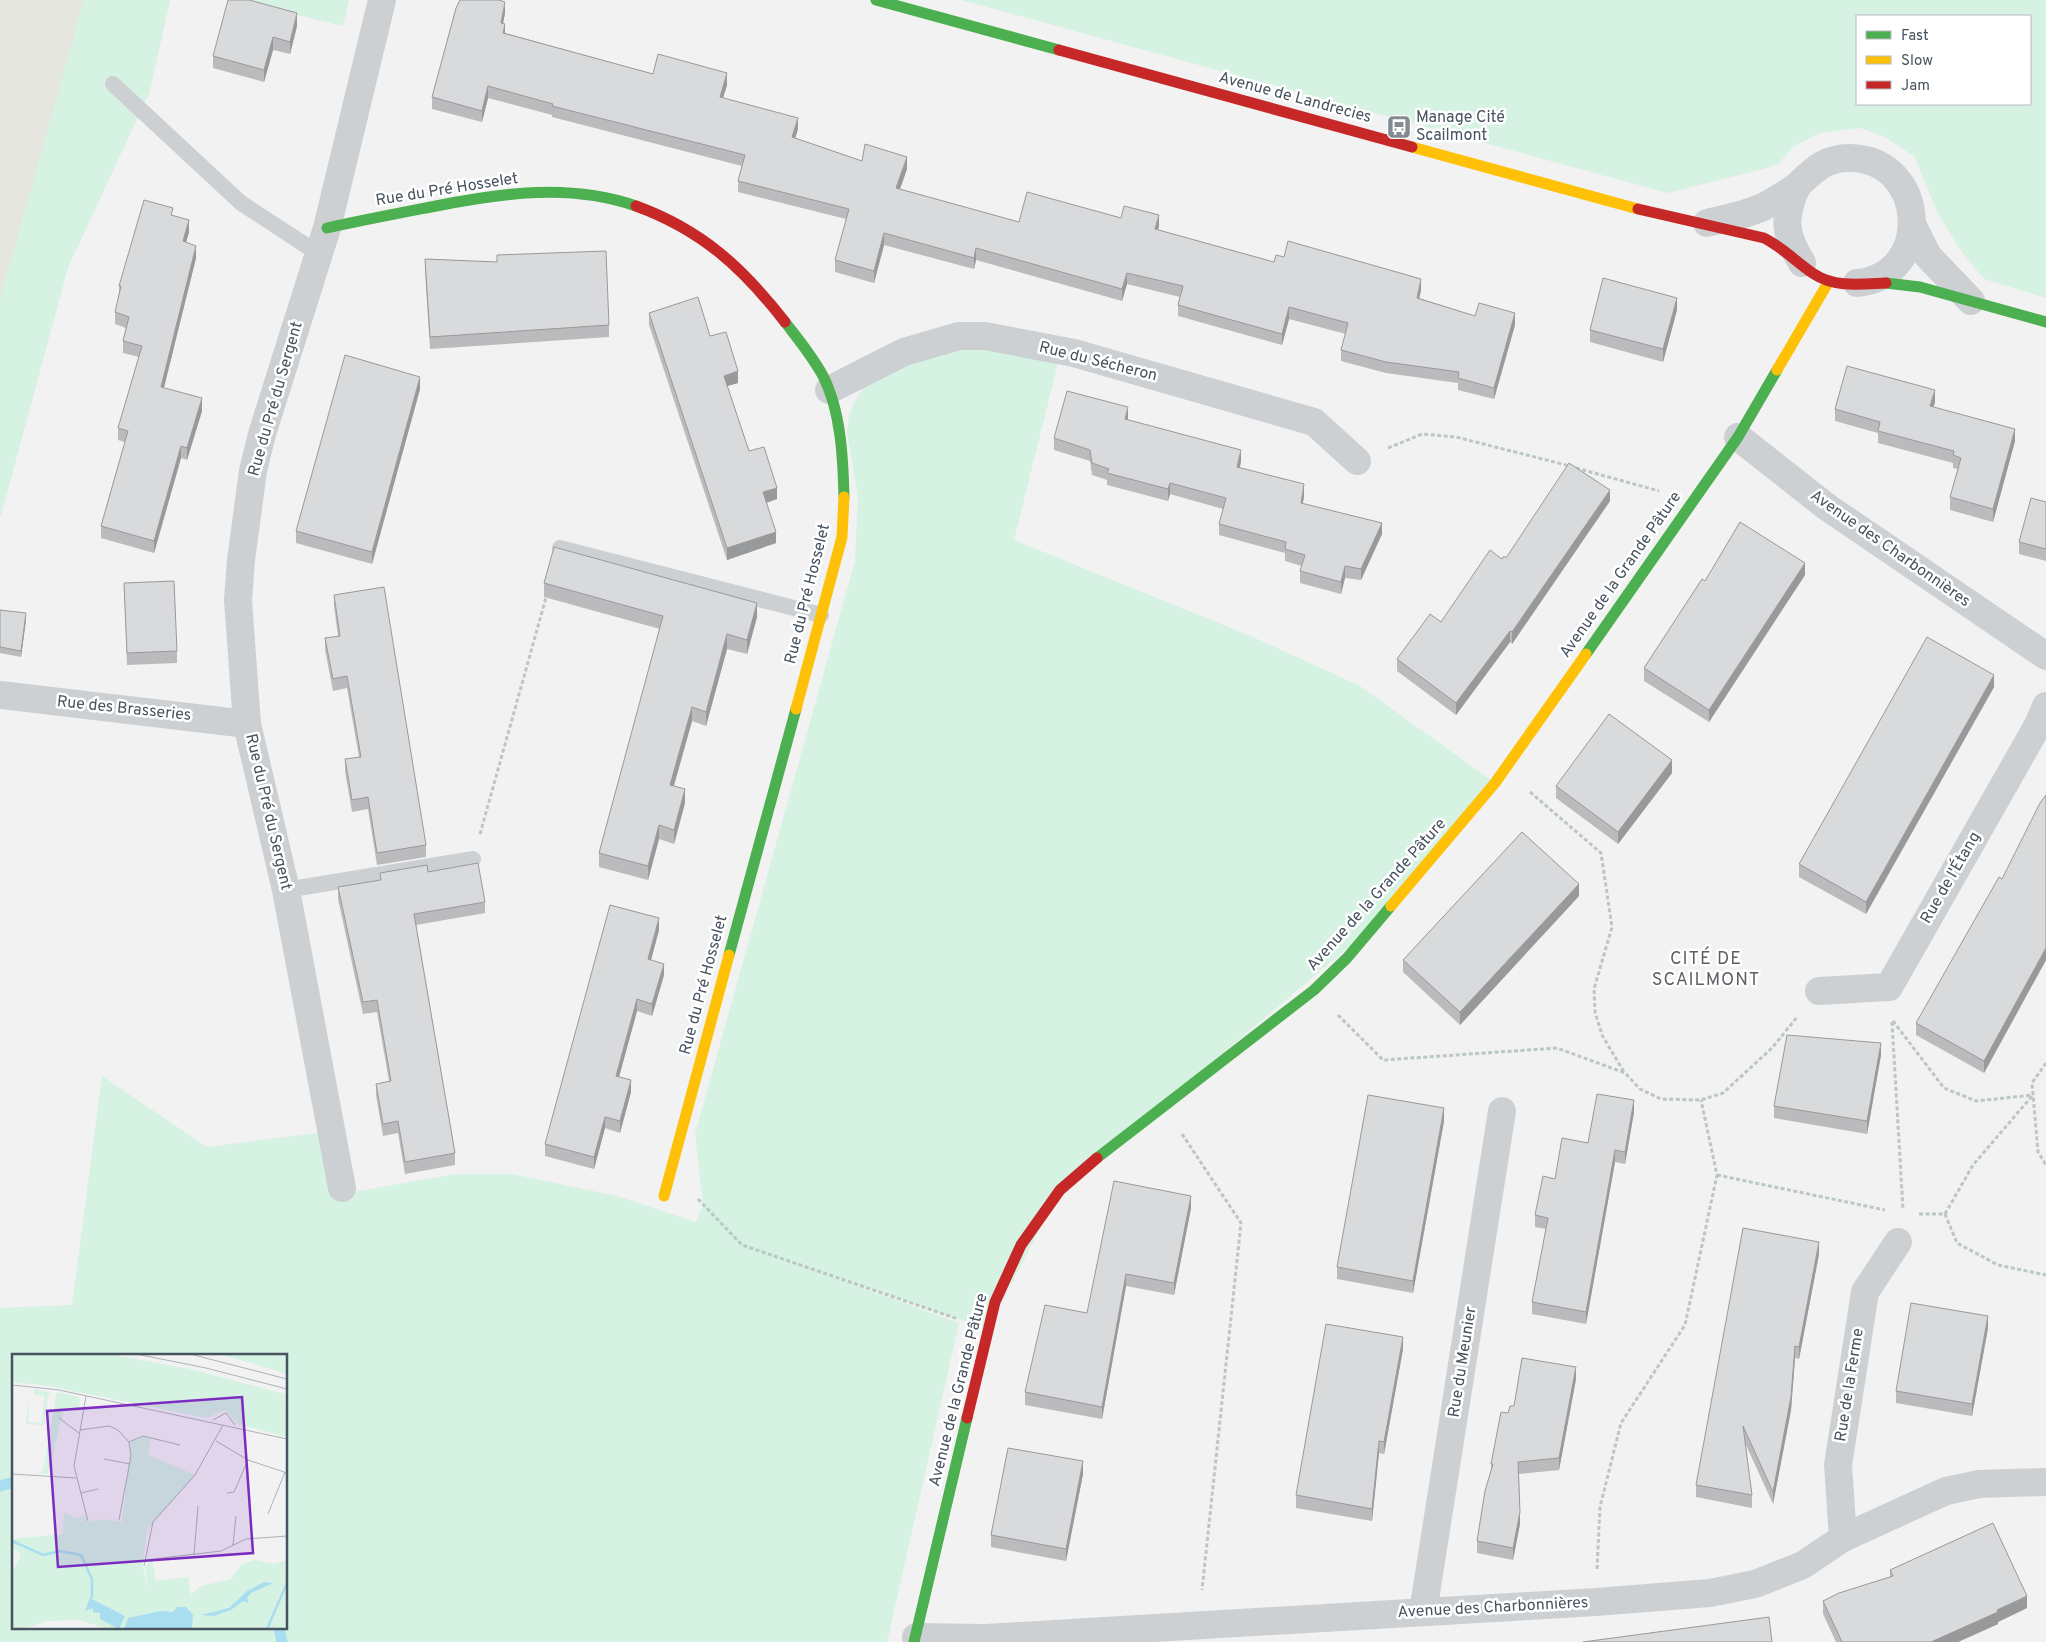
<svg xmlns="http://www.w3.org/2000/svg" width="2046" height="1642" viewBox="0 0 2046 1642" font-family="Overpass,sans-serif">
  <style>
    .commercial { fill: #e6e6e0 }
    .green { fill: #d5f2e2; fill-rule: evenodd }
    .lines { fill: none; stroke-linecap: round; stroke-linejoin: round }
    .stream { stroke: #a9def1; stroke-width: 11 }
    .path { stroke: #bbc7c4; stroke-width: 3; stroke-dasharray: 4 2.5; stroke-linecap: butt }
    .lane { stroke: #cdd0d3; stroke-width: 16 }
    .street { stroke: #cdd0d3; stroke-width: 28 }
    .fast { stroke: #4caf50; stroke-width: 11 }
    .slow { stroke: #ffc107; stroke-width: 11 }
    .jam { stroke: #c62828; stroke-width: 11 }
    .wall { fill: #bbbbbd }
    .shaded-wall { fill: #98999a }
    .building { fill: #d9dadc; stroke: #98999a }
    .labels { text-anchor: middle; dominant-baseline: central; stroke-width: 5; stroke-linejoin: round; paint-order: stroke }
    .street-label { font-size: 16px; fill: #485360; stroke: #fff }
    .poi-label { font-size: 16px; fill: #485360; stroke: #fff; text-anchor: start }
    .neighbourhood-label { font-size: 18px; letter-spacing: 1px; fill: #5d6166; stroke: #fff }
    .inset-river { fill: none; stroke: #a9def1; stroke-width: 2.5 }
    .inset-road { fill: none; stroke: #aeb2b8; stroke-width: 1 }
    .view { fill: #7b2cbf; fill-opacity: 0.15; stroke: #7b2cbf; stroke-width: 2.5 }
    .inset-edge { fill: none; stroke: #485360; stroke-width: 2.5 }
  </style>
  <rect width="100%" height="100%" fill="#f2f2f2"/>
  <path class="commercial" d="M0 0H170L149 93 68 267 0 518Z"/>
  <g class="green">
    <path d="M84 0H170L149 93 68 267 0 518V299Z"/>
    <path d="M235 0H349L343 26Z"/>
    <path d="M961 0H2046V298L1984 279 1961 251 1938 214 1915 157 1885 137 1860 128 1820 133 1794 146 1778 164 1767 168 1668 193ZM1857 16H2030V104H1857Z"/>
    <path d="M996 346 1058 363 1014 540 1253 637 1360 686 1495 783 1383 918 1060 1190 988 1329 781 1258 959 1323 887 1642H0V1308L72 1305 102 1076 207 1147 323 1132 341 1194 456 1174H512L617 1196 696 1222 703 1205 695 1134 855 561 858 497 847 433 849 415 855 401 864 387 882 373 945 347ZM14 1356H286V1628H14Z"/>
  </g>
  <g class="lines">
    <g class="stream">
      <path d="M0 1486 14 1482"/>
      <path d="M279 1628 282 1642"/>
    </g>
    <g class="path">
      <path d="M1388 448 1422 434 1456 437 1570 466"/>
      <path d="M1576 468 1659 491"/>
      <path d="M1530 792 1601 853 1612 927 1594 989 1595 1012 1602 1035 1624 1072"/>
      <path d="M480 834 547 594"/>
      <path d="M1338 1015 1383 1060 1557 1048 1625 1073 1640 1089 1661 1099 1701 1100 1723 1093 1772 1048 1798 1016"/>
      <path d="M1893 1021 1944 1088 1976 1101 2033 1095"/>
      <path d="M1892 1022 1903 1210"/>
      <path d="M2046 1063 2032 1083 2038 1152 2046 1165"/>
      <path d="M1182 1134 1241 1223 1202 1590"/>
      <path d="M1717 1175 1885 1210"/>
      <path d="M698 1199 742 1245 958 1319"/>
      <path d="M1919 1214H1945L1957 1243 1998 1265 2046 1275"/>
      <path d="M1945 1214 1973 1165 2033 1095"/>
      <path d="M1597 1569 1600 1507 1621 1423 1685 1325 1717 1175 1701 1100"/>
    </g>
    <g class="lane">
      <path d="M113 84 241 203 319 254"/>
      <path d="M560 548 821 615"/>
      <path d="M286 890 473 859"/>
    </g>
    <g class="street">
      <path d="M1797 186C1783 217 1784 234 1802 263"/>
      <path d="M1707 223C1728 218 1750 214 1769 204 1778 198 1790 192 1798 185 1814 170 1825 158 1850 158 1928 159 1934 276 1857 283"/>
      <path d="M1913 226 1928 256 1971 301"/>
      <path d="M829 390 904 352 959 336H985L1074 353 1314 422 1357 461"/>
      <path d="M1738 437 1827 507 2046 656"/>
      <path d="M0 695 247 724"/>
      <path d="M1819 991 1889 987 2038 725 2046 706"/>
      <path d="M342 1188 286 890 247 724 238 600 241 560 253 471 262 434 327 228 382 0"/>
      <path d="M1843 1538 1838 1465 1865 1292 1898 1242"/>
      <path d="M1423 1612 1502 1111"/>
      <path d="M916 1637 985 1638 1596 1602 1710 1593 1755 1584 1803 1565 1843 1538 1946 1491 1979 1484 2046 1482"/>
    </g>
    <g class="fast">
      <path d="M876 0 1059 50"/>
      <path d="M327 228C363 220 400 213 436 206 502 193 570 183 636 206"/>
      <path d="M1886 283 1920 287 2046 322"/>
      <path d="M785 322C798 339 813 357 823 376 841 411 843 458 844 497"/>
      <path d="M1586 654 1738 437 1777 370"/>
      <path d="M729 955 796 709"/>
      <path d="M1097 1158 1314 990 1347 958 1391 906"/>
      <path d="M914 1642 967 1418"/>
    </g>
    <g class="slow">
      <path d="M1412 147 1638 209"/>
      <path d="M1777 370 1829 281"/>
      <path d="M796 709 842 537 844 497"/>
      <path d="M1391 906 1495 783 1586 654"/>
      <path d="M664 1196 729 955"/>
    </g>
    <g class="jam">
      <path d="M1059 50 1412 147"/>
      <path d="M636 206C702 230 743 268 785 322"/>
      <path d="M1638 209 1764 238C1785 249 1796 262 1814 274 1835 288 1862 284 1886 283"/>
      <path d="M967 1418 995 1302 1021 1245 1060 1190 1097 1158"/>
    </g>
  </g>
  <g class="wall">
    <path d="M505 13 503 23 505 33 653 74 727 85 723 98 798 129 795 138 862 161 907 169 900 189 1019 222 1121 218 1159 226 1158 230 1274 262 1421 290 1419 298 1475 316 1515 325 1494 399 1458 390V383L1386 373 1341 361V350L1346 334 1289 319 1282 345 1178 316V305L1180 297 1127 284 1122 301 976 260 974 269 884 245 874 283 835 272V260L846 219 738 192V181L742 166 552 117V115L488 98 482 122 432 109V97Z"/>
    <path d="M297 26 290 54 273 50 264 82 213 68V56Z"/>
    <path d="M173 215 189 232 186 242 196 258 164 388 202 411 187 460 181 458 154 553 101 538V526L125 442 118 440V428L139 357 123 353V341L126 328 115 324V312L119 296V286Z"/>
    <path d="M497 255 609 325V337L430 349 425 271V259L497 262Z"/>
    <path d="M1677 310 1663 362 1590 342V330Z"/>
    <path d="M649 313 710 336 738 383 727 386 749 451 777 499 766 503 776 543 727 560 649 325Z"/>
    <path d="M420 389 372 564 296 543V531Z"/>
    <path d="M1935 402 1934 407 2015 441 1993 522 1950 510V497L1958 469 1953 468V463L1878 443V433L1835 421V409Z"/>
    <path d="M1128 418V420L1241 461 1240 468 1304 496 1303 503 1382 534 1361 580 1345 578 1341 594 1300 583V571L1302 566 1285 561V553L1219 535V524L1223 509 1170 494 1168 501 1107 485V480L1092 475 1090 461 1054 450V438Z"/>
    <path d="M1610 501 1512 644 1510 642 1456 715 1397 671V659L1441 622 1502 559 1506 558Z"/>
    <path d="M2046 502V561L2019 554V542Z"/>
    <path d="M1805 575 1709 722 1644 681V668L1705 581Z"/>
    <path d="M124 583 177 651V663L127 665Z"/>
    <path d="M544 583 757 617 747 654 727 649 706 726 692 721 674 786 685 803 674 844 659 839 648 880 599 867V853L660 629 544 597Z"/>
    <path d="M334 595 426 845V857L377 865 368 809 352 812 345 771V759L359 757 347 688 333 691 325 650V638L338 636 334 606Z"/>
    <path d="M0 610 26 620 21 657 0 653Z"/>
    <path d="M1994 687 1866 914 1799 877V864Z"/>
    <path d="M1672 773 1618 844 1556 798V786Z"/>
    <path d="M2046 795V960L1984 1073 1916 1035V1023L2002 879Z"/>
    <path d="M428 872 485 902V913L416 925 455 1153V1165L405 1174 398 1133 383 1136 376 1095V1084L389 1081 377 1012 363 1014 338 899V887L380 880V873Z"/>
    <path d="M1579 896 1460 1025 1403 972V960Z"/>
    <path d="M659 930 651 960 664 975 652 1016 637 1011 619 1077 631 1092 620 1133 605 1128 594 1169 545 1156V1144Z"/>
    <path d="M1881 1055 1867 1134 1774 1118V1106Z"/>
    <path d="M1634 1112 1625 1164 1615 1162 1586 1324 1532 1314V1302L1546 1229 1535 1227V1215L1588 1143Z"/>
    <path d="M1444 1121 1413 1293 1337 1279V1267Z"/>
    <path d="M1191 1208 1174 1295 1126 1286 1102 1419 1025 1405V1392L1087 1313Z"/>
    <path d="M1819 1254 1799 1359 1795 1358 1791 1410 1773 1504 1745 1443 1752 1495V1508L1696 1497V1485Z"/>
    <path d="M1988 1328 1972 1416 1896 1403V1391Z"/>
    <path d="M1403 1349 1384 1454 1379 1453 1372 1521 1296 1508V1495Z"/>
    <path d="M1576 1379 1559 1470 1519 1474 1520 1524 1513 1560 1477 1553V1541L1491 1473V1464L1508 1413 1514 1406Z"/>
    <path d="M1083 1474 1066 1561 991 1547V1535Z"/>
    <path d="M1890 1570 2027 1608 1998 1622V1624L1958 1642H1836L1823 1614V1601L1890 1577Z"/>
  </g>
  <g class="shaded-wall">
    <path d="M505 2V13L501 34V23Z"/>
    <path d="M297 13V26L290 54V42Z"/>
    <path d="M505 24V35L503 33Z"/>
    <path d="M273 37V50L264 82V70Z"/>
    <path d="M727 73V85L720 108V97Z"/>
    <path d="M488 86V98L482 122V111Z"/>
    <path d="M798 118V129L792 148V137Z"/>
    <path d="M907 157V169L896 200V188Z"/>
    <path d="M1159 215V226L1155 241V229Z"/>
    <path d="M189 220V232L183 254V241Z"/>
    <path d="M884 233V245L874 283V271Z"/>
    <path d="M196 246V258L161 399V387Z"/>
    <path d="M976 248V260L974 269V258Z"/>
    <path d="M1127 273V284L1122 301V289Z"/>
    <path d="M1421 279V290L1417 309V298Z"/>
    <path d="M1677 298V310L1663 362V349Z"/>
    <path d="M1289 307V319L1282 345V334Z"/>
    <path d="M1515 313V325L1494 399V388Z"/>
    <path d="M738 371V383L724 387V376Z"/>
    <path d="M420 377V389L372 564V552Z"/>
    <path d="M1935 390V402L1930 418V406Z"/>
    <path d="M202 398V411L187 460V448Z"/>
    <path d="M1128 407V418L1125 431V419Z"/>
    <path d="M2015 429V441L1993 522V509Z"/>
    <path d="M181 446V458L154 553V541Z"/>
    <path d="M1241 450V461L1237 479V467Z"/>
    <path d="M1170 483V494L1168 501V489Z"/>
    <path d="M1304 484V496L1301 514V503Z"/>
    <path d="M777 488V499L763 504V492Z"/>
    <path d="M1610 490V501L1512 644V632Z"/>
    <path d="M1382 523V534L1361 580V569Z"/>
    <path d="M776 532V543L727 560V548Z"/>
    <path d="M1805 563V575L1709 722V710Z"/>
    <path d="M1345 566V578L1341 594V582Z"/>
    <path d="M757 603V617L747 654V640Z"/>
    <path d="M26 613V620L21 657V651Z"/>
    <path d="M1510 631V642L1456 715V703Z"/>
    <path d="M727 634V649L706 726V712Z"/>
    <path d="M1994 675V687L1866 914V902Z"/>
    <path d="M692 707V721L670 799V785Z"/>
    <path d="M1672 760V773L1618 844V832Z"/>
    <path d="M685 789V803L674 844V830Z"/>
    <path d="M659 825V839L648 880V866Z"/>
    <path d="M1579 884V896L1460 1025V1012Z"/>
    <path d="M659 918V930L648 971V959Z"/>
    <path d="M2046 948V960L1984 1073V1061Z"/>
    <path d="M664 964V975L652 1016V1004Z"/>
    <path d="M637 999V1011L616 1088V1076Z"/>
    <path d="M1881 1043V1055L1867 1134V1121Z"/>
    <path d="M631 1080V1092L620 1133V1121Z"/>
    <path d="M1634 1100V1112L1625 1164V1152Z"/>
    <path d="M1444 1108V1121L1413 1293V1281Z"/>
    <path d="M605 1117V1128L594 1169V1157Z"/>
    <path d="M1615 1150V1162L1586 1324V1312Z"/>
    <path d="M1191 1196V1208L1174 1295V1283Z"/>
    <path d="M1819 1242V1254L1799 1359V1347Z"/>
    <path d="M1126 1274V1286L1102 1419V1407Z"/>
    <path d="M1988 1316V1328L1972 1416V1404Z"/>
    <path d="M1403 1337V1349L1384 1454V1442Z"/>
    <path d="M1795 1346V1358L1791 1410 1773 1504V1492Z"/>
    <path d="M1576 1367V1379L1559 1470V1458Z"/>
    <path d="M1379 1441V1453L1372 1521V1509Z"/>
    <path d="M1083 1461V1474L1066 1561V1549Z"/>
    <path d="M1520 1512V1524L1513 1560V1548Z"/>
    <path d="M2027 1596V1608L1998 1622V1624L1958 1642H1931Z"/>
  </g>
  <g class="building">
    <path d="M228 0H249L297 13 290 42 273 37 264 70 213 56Z"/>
    <path d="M460 0H499L505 2 501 23 505 24 503 33 653 74 658 54 727 73 720 97 798 118 792 137 862 161 865 144 907 157 896 188 1019 222 1027 192 1121 218 1124 206 1159 215 1155 229 1274 262 1276 255 1284 257 1288 241 1421 279 1417 298 1475 316 1479 303 1515 313 1494 388 1458 378 1459 372 1386 362 1341 350 1348 323 1289 307 1282 334 1178 305 1183 286 1127 273 1122 289 976 248 974 258 884 233 874 271 835 260 849 209 738 181 745 155 552 106 553 104 488 86 482 111 432 97 456 8Z"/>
    <path d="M144 200 173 208 171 215 189 220 183 241 196 246 161 387 202 398 187 448 181 446 154 541 101 526 128 431 118 428 142 346 123 341 129 317 115 312 121 286H119Z"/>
    <path d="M606 251 609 325 430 337 425 259 497 262V255Z"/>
    <path d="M1603 278 1677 298 1663 349 1590 330Z"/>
    <path d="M698 297 710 336 726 332 738 371 724 376 749 451 764 447 777 488 763 492 776 532 727 548 649 313Z"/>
    <path d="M345 355 420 377 372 552 296 531Z"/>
    <path d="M1847 366 1935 390 1930 406 2015 429 1993 509 1950 497 1961 458 1953 455 1954 451 1878 431 1880 422 1835 409Z"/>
    <path d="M1067 391 1128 407 1125 419 1241 450 1237 467 1304 484 1301 503 1382 523 1361 569 1345 566 1341 582 1300 571 1305 555 1285 549 1286 542 1219 524 1226 498 1170 483 1168 489 1107 473 1109 469 1092 463 1090 450 1054 438Z"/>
    <path d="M1569 463 1610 490 1512 632 1510 631 1456 703 1397 659 1430 614 1441 622 1490 550 1502 559 1504 556 1506 558Z"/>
    <path d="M2031 498 2046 502V549L2019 542Z"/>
    <path d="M1740 522 1805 563 1709 710 1644 668 1702 579 1705 581Z"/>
    <path d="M554 547 757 603 747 640 727 634 706 712 692 707 670 785 685 789 674 830 659 825 648 866 599 853 663 616 544 583Z"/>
    <path d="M174 581 177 651 127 653 124 583Z"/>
    <path d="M384 587 426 845 377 853 368 797 352 800 345 759 361 757 347 676 333 679 325 638 340 636 334 595Z"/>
    <path d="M0 610 26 613 21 651 0 647Z"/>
    <path d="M1927 637 1994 675 1866 902 1799 864Z"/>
    <path d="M1609 714 1672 760 1618 832 1556 786Z"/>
    <path d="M2046 795V948L1984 1061 1916 1023 1999 877 2002 879 2040 803Z"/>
    <path d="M1522 832 1579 884 1460 1012 1403 960Z"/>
    <path d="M478 863 485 902 414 914 455 1153 405 1162 398 1121 383 1124 376 1084 391 1081 377 1000 363 1002 338 887 381 880 380 873 427 865 428 872Z"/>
    <path d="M610 905 659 918 648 959 664 964 652 1004 637 999 616 1076 631 1080 620 1121 605 1117 594 1157 545 1144Z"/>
    <path d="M1787 1035 1881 1043 1867 1121 1774 1106Z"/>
    <path d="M1597 1094 1634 1100 1625 1152 1615 1150 1586 1312 1532 1302 1548 1218 1535 1215 1543 1176 1555 1179 1562 1138 1588 1143Z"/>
    <path d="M1368 1095 1444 1108 1413 1281 1337 1267Z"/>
    <path d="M1114 1181 1191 1196 1174 1283 1126 1274 1102 1407 1025 1392 1045 1305 1087 1313Z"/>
    <path d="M1743 1228 1819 1242 1799 1347 1795 1346 1791 1397 1773 1492 1743 1426 1752 1495 1696 1485Z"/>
    <path d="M1911 1303 1988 1316 1972 1404 1896 1391Z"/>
    <path d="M1326 1324 1403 1337 1384 1442 1379 1441 1372 1509 1296 1495Z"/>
    <path d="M1522 1358 1576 1367 1559 1458 1518 1462 1520 1512 1513 1548 1477 1541 1485 1491 1493 1464H1491L1501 1412 1508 1413 1510 1406H1514Z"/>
    <path d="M1008 1448 1083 1461 1066 1549 991 1535Z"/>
    <path d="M1993 1523 2027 1596 1997 1610 1998 1612 1931 1642H1842L1823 1601 1839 1593 1893 1576 1890 1570Z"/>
    <path d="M1769 1617 1772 1642H1583Z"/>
  </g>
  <defs>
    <symbol id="bus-square" viewBox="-11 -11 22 22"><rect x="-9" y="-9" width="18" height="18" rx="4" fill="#848b93" stroke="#fff"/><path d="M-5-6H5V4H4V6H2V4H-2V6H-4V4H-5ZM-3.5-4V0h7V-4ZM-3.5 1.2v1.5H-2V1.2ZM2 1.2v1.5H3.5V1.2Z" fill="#fff"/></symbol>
  </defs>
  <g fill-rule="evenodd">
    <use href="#bus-square" x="1385" y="113" width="28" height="28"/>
  </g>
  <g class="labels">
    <g class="street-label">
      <text transform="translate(1295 98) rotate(15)">Avenue de Landrecies</text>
      <text transform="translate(447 190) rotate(-9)">Rue du Pré Hosselet</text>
      <text transform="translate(1098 362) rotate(14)">Rue du Sécheron</text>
      <text transform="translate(276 399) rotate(-74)">Rue du Pré du Sergent</text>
      <text transform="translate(1890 549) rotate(35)">Avenue des Charbonnières</text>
      <text transform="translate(1621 575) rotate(-55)">Avenue de la Grande Pâture</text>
      <text transform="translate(808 594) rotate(-76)">Rue du Pré Hosselet</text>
      <text transform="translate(124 709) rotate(6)">Rue des Brasseries</text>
      <text transform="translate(268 812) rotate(77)">Rue du Pré du Sergent</text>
      <text transform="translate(1951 878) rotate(-60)">Rue de l'Étang</text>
      <text transform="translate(1377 895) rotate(-48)">Avenue de la Grande Pâture</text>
      <text transform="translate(704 985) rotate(-75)">Rue du Pré Hosselet</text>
      <text transform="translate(1463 1362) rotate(-81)">Rue du Meunier</text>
      <text transform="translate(1850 1385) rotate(-81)">Rue de la Ferme</text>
      <text transform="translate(959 1390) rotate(-76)">Avenue de la Grande Pâture</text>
      <text transform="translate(1493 1608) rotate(-3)">Avenue des Charbonnières</text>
    </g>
    <g class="poi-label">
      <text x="1416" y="118">Manage Cité<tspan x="1416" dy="18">Scailmont</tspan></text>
    </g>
    <g class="neighbourhood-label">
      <text x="1706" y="959">CITÉ DE<tspan x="1706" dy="21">SCAILMONT</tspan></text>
    </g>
  </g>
  <g transform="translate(12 1354)">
    <rect width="275" height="275" fill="#f2f2f2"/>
    <path d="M0 0 102 1 178 15 273 40 275 83 226 70 213 56 195 64 36 32 0 28ZM205 0H275V20L229 6ZM22 35 39 39 36 41 32 71 14 70 16 44 17 68 30 69 32 42 22 41ZM45 38 67 43 68 57 52 54 36 120 28 119 31 116ZM128 83 139 84 136 101 183 121 135 176 130 211 136 234 133 212 140 207 144 227 176 223 179 241 189 232 219 225 230 210 242 206 262 210 275 206V275H180L181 261 148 257 107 275 113 262 83 249 73 257 81 254 106 275H95L68 266 34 267 12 275H0V217L9 203 6 197 0 195V185L51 180 52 158 63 164 74 162 76 168 92 165 110 168 119 89Z" fill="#d5f2e2"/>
    <path d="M252 228 261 229 239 239 235 244 237 249 231 247 219 256 202 262 189 261 217 254 235 237ZM78 244 113 262 107 275 88 265V259L81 258V254L73 257ZM165 253H174L181 261 180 275H112L116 264 148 257 161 258Z" fill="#a9def1"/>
    <path class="inset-river" d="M0 187 31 201 48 197 69 201 80 225V244M255 275 275 229"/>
    <path class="inset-road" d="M124 0 194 14 275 35M178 0 275 25M0 31 47 36 275 85M74 42 62 112 76 167M47 64 67 79M201 66 214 59 223 71M68 76 97 72 106 76 117 88 119 102 107 166M204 87 236 106 275 119M117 88 131 82 168 91M92 105 118 110M0 120 64 124M69 139 86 135M215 139 222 138 236 106M256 160 273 118M221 191 224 162M182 201 186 152M133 206 209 197 234 185 275 182M132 212 141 168 183 121 211 71"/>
    <path class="view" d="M230 43 241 199 46 213 35 57Z"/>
    <rect width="275" height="275" class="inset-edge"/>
  </g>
  <rect x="1856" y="15" width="175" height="90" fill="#ffffff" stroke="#b6babf"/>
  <rect x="1866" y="31" width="25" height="8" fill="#4caf50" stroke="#b6babf"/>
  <text x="1901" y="40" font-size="15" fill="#485360">Fast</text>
  <rect x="1866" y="56" width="25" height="8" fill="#ffc107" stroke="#b6babf"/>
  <text x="1901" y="65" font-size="15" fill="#485360">Slow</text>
  <rect x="1866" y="81" width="25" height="8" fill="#c62828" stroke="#b6babf"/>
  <text x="1901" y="90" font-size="15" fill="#485360">Jam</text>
</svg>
